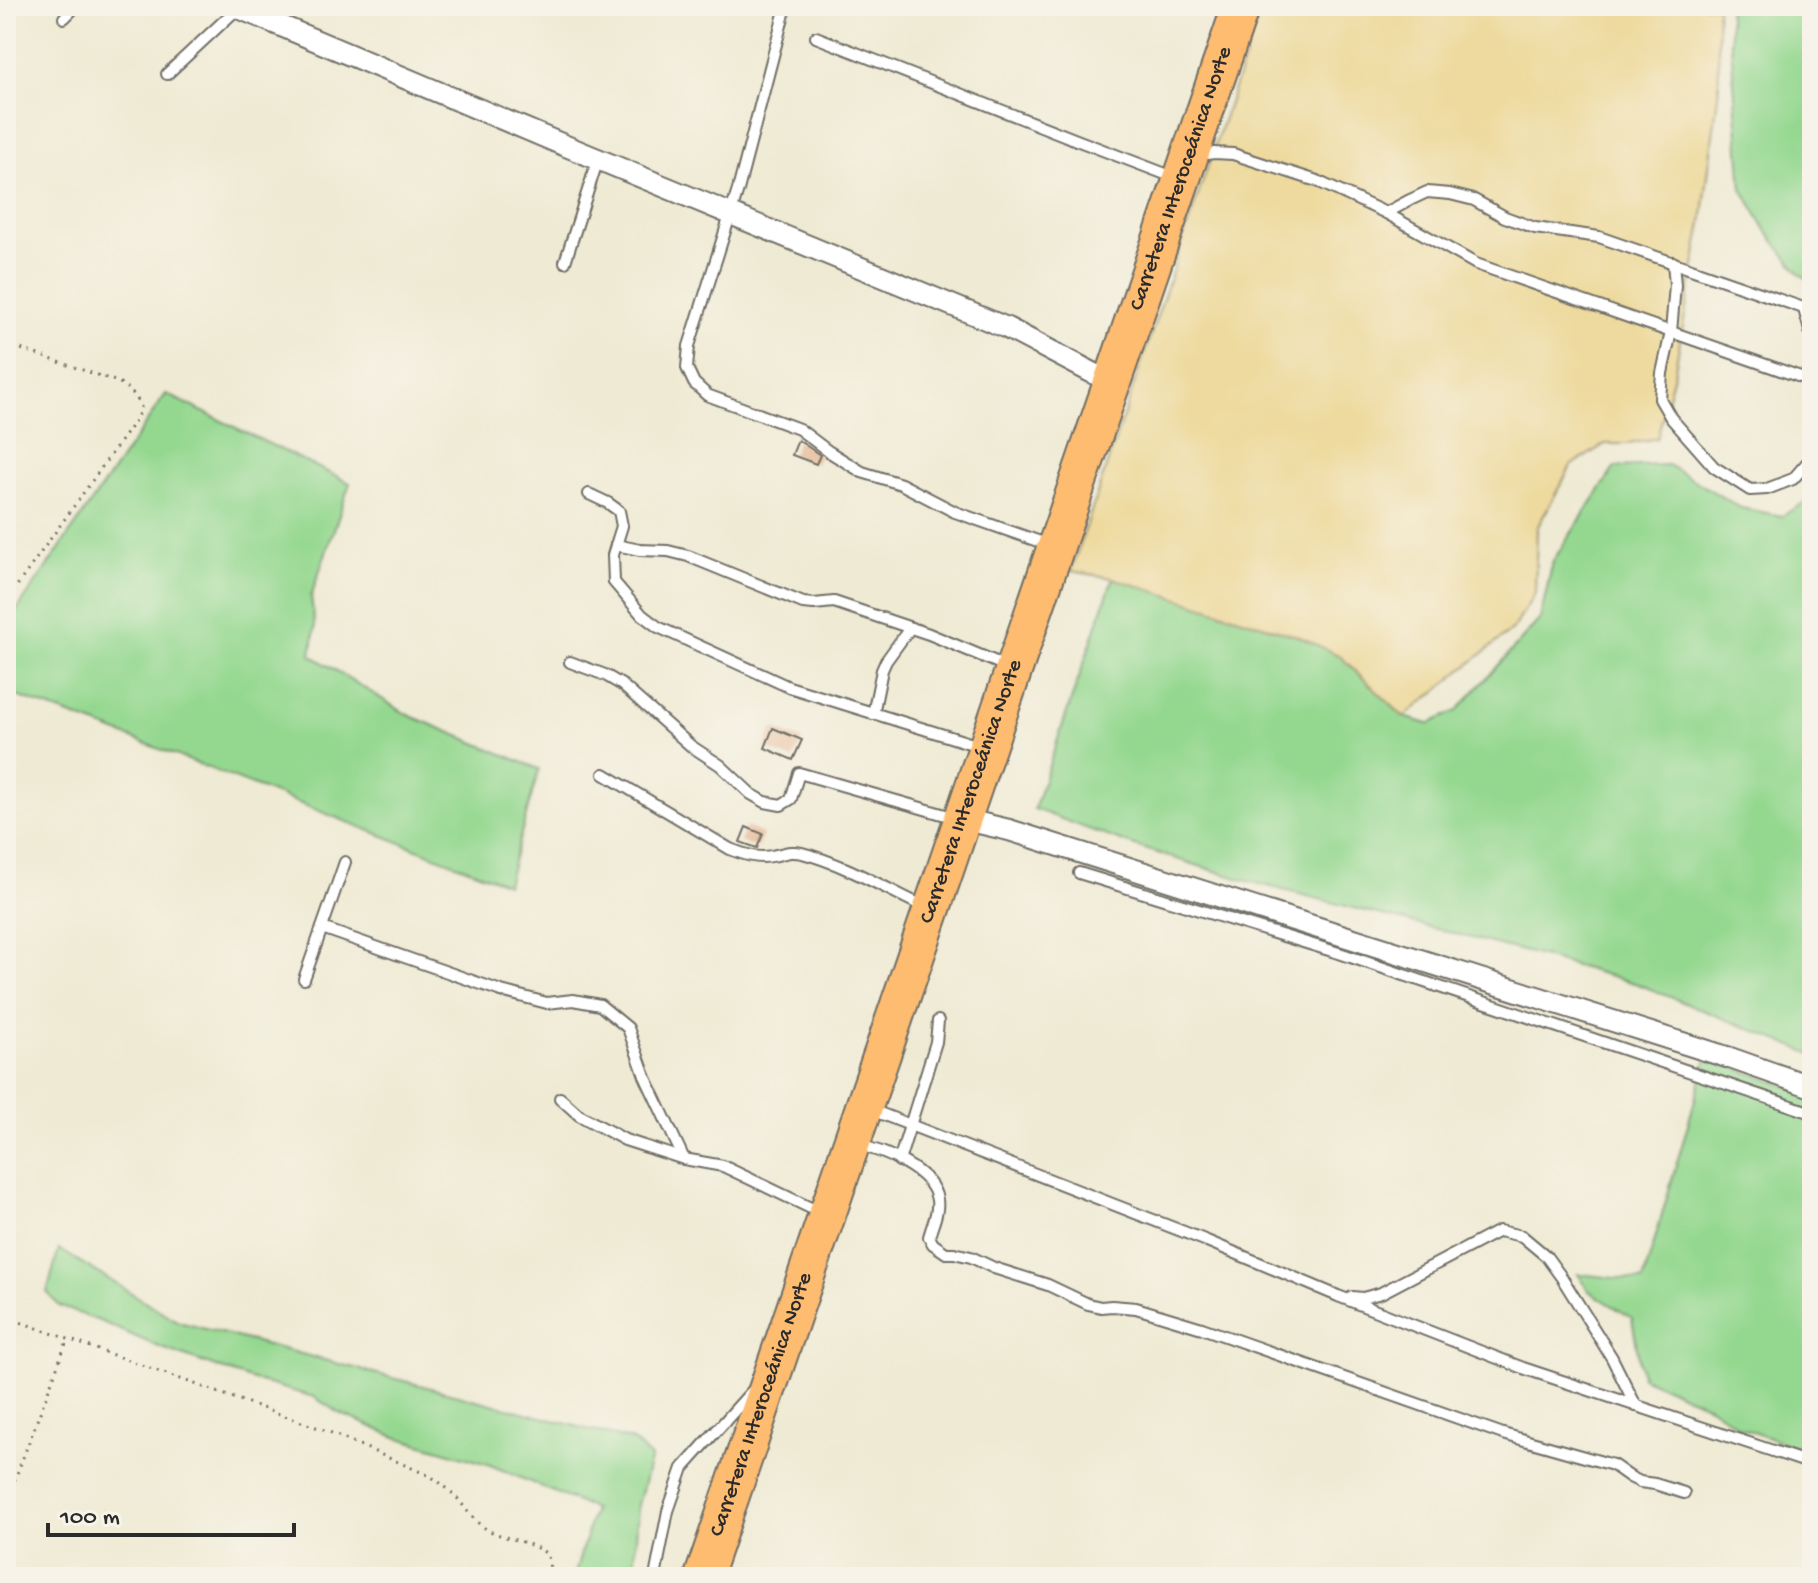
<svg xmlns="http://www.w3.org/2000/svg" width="1818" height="1583" viewBox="0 0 1818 1583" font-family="'Gochi Hand',sans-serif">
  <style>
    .green { fill: #94d890; stroke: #60825e; stroke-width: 2 }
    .sand { fill: #eeda9e; stroke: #8c8264; stroke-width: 2 }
    .building { fill: #e3b18a }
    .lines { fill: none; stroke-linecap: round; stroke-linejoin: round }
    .lane-casing { stroke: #706e66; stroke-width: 14 }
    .street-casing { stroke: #706e66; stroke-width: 24 }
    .highway-casing { stroke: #706e66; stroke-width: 40 }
    .path { stroke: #706e66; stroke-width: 3; stroke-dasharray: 2 6; stroke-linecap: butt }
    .lane { stroke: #fff; stroke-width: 10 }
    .street { stroke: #fff; stroke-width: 20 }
    .highway { stroke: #febc71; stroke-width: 36 }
    .labels { text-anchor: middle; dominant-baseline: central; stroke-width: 6; stroke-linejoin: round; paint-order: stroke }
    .street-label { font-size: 22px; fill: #2b2b2b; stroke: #f7f3e8 }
  </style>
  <rect width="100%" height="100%" fill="#f7f3e8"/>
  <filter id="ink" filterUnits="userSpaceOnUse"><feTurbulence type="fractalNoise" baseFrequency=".0125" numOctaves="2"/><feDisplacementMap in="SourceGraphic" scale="16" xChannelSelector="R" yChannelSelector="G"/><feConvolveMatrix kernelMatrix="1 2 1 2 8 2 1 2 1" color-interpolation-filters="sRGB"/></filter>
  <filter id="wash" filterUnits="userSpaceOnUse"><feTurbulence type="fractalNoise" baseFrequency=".006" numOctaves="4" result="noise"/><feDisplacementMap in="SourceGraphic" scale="32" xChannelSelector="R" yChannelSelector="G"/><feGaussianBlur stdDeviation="1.8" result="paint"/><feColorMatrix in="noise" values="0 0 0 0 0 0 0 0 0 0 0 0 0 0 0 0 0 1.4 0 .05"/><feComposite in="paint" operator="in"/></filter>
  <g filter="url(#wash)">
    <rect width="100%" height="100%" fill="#efead3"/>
    <g class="green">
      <path d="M1728 6H1812V281L1801 275 1767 232 1742 189Z"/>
      <path d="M166 394 350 483 311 596 315 628 311 655 408 715 539 769 507 884 103 727 6 692V626Z"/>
      <path d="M1668 465 1741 508 1782 516 1812 498V1054L1638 984 1530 953 1244 880 1129 844 1034 809 1113 578 1300 637 1339 655 1404 717 1428 724 1457 711 1540 619 1553 561 1615 467Z"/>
      <path d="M1707 1058 1812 1095V1453L1741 1428 1709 1406 1642 1377 1632 1318 1589 1291 1578 1274 1643 1281Z"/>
      <path d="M59 1249 179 1322 633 1441 651 1457 638 1505 634 1577H574L594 1509 488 1464 396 1437 339 1413 314 1397 250 1379 159 1347 102 1322 59 1306 47 1292Z"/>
    </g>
    <path class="sand" d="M1262 6H1717L1719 87 1702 223 1674 374 1657 438 1629 444H1605L1571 466 1537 528 1535 593 1514 628 1404 717 1339 655 1300 637 1113 578 1071 571Z"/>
    <g id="blocks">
      <g class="building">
        <path d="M798 440 820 455 816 464 792 455Z"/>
        <path d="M773 728 802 740 793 760 765 748Z"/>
        <path d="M746 827 763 834 757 848 740 842Z"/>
      </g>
    </g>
  </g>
  <g filter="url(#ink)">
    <use href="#blocks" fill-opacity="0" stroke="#706e66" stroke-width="2"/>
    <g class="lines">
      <defs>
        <g id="lane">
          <path d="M786 6 738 190 689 346 687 368 694 383 707 395 799 429 828 451 862 472 901 484 955 512 1049 545"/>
          <path d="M64 18 76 6"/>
          <path d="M816 37 1079 141 1176 178"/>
          <path d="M167 74 238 8"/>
          <path d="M1200 155 1214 153 1233 154 1317 181 1386 213 1476 264 1812 381"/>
          <path d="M1386 213 1410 200 1427 192 1450 194 1474 200 1505 217 1535 228 1599 237 1812 311"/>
          <path d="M565 262 598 159"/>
          <path d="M1673 262 1675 285 1671 332 1662 373 1660 399 1671 418 1714 467 1750 490 1767 489 1793 479 1812 457"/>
          <path d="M1804 309 1812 338"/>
          <path d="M589 494 608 503 619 511 622 526 613 555 614 582 642 615 658 627 789 687 979 746"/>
          <path d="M616 545 640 550 668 551 688 556 803 603 814 604 834 602 929 634 1008 667"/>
          <path d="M570 662 605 675 622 685 691 746 720 765 751 794 765 802 781 805 791 799 799 773 956 818"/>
          <path d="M873 714 882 670 886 661 910 628"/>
          <path d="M604 774 730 849C743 854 757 859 772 856 783 854 790 850 802 853 845 864 886 889 927 908"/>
          <path d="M1079 873 1342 954 1812 1113"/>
          <path d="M322 928 501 991 547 1003 573 1000 600 1005 628 1028 645 1076 684 1159"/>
          <path d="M304 979 345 862"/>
          <path d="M560 1098 579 1115 625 1140 684 1159 723 1166 821 1213"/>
          <path d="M869 1109 1207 1241 1338 1296 1523 1368 1812 1464"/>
          <path d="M857 1145C882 1150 933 1170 937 1200 939 1212 932 1225 929 1237L933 1244 946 1253H954L971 1257 994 1268 1048 1285 1088 1304 1101 1307 1112 1306 1136 1308 1202 1328 1503 1434 1613 1465 1630 1477 1640 1482 1655 1484 1684 1493"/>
          <path d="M899 1161 936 1042 938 1021"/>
          <path d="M1352 1297 1363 1298 1381 1293 1499 1231 1522 1236 1546 1256 1562 1278 1612 1358 1636 1406"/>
          <path d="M655 1577 668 1511 683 1468 753 1390"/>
        </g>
        <g id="street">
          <path d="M234 6 566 146 1007 328 1112 383"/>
          <path d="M962 819 1009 830 1730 1058 1812 1087"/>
        </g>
        <g id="highway">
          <path id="s1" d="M703 1577 1241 6"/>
        </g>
      </defs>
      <use href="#lane" class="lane-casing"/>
      <use href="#street" class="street-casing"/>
      <use href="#highway" class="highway-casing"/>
      <g class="path">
        <path d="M6 344 118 382C129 388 136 395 141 407L137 418 6 601"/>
        <path d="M6 1317 327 1431 430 1476C441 1483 450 1490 459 1500 468 1512 476 1524 490 1531 508 1540 531 1541 548 1555L551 1577"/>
        <path d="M6 1503 68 1338"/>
      </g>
      <use href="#lane" class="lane"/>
      <use href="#street" class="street"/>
      <use href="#highway" class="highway"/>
    </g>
  </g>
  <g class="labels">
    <g class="street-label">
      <text stroke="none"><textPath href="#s1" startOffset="1478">Carretera Interoceánica Norte</textPath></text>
      <text stroke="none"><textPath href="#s1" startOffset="830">Carretera Interoceánica Norte</textPath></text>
      <text stroke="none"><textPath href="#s1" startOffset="182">Carretera Interoceánica Norte</textPath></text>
    </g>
  </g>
  <rect width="1818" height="1583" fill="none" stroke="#f7f3e8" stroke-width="32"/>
  <path d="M48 1523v12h246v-12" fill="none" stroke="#2b2b2b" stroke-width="4"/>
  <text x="60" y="1523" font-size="24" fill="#2b2b2b" stroke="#f7f3e8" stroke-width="6" paint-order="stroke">100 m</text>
</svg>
